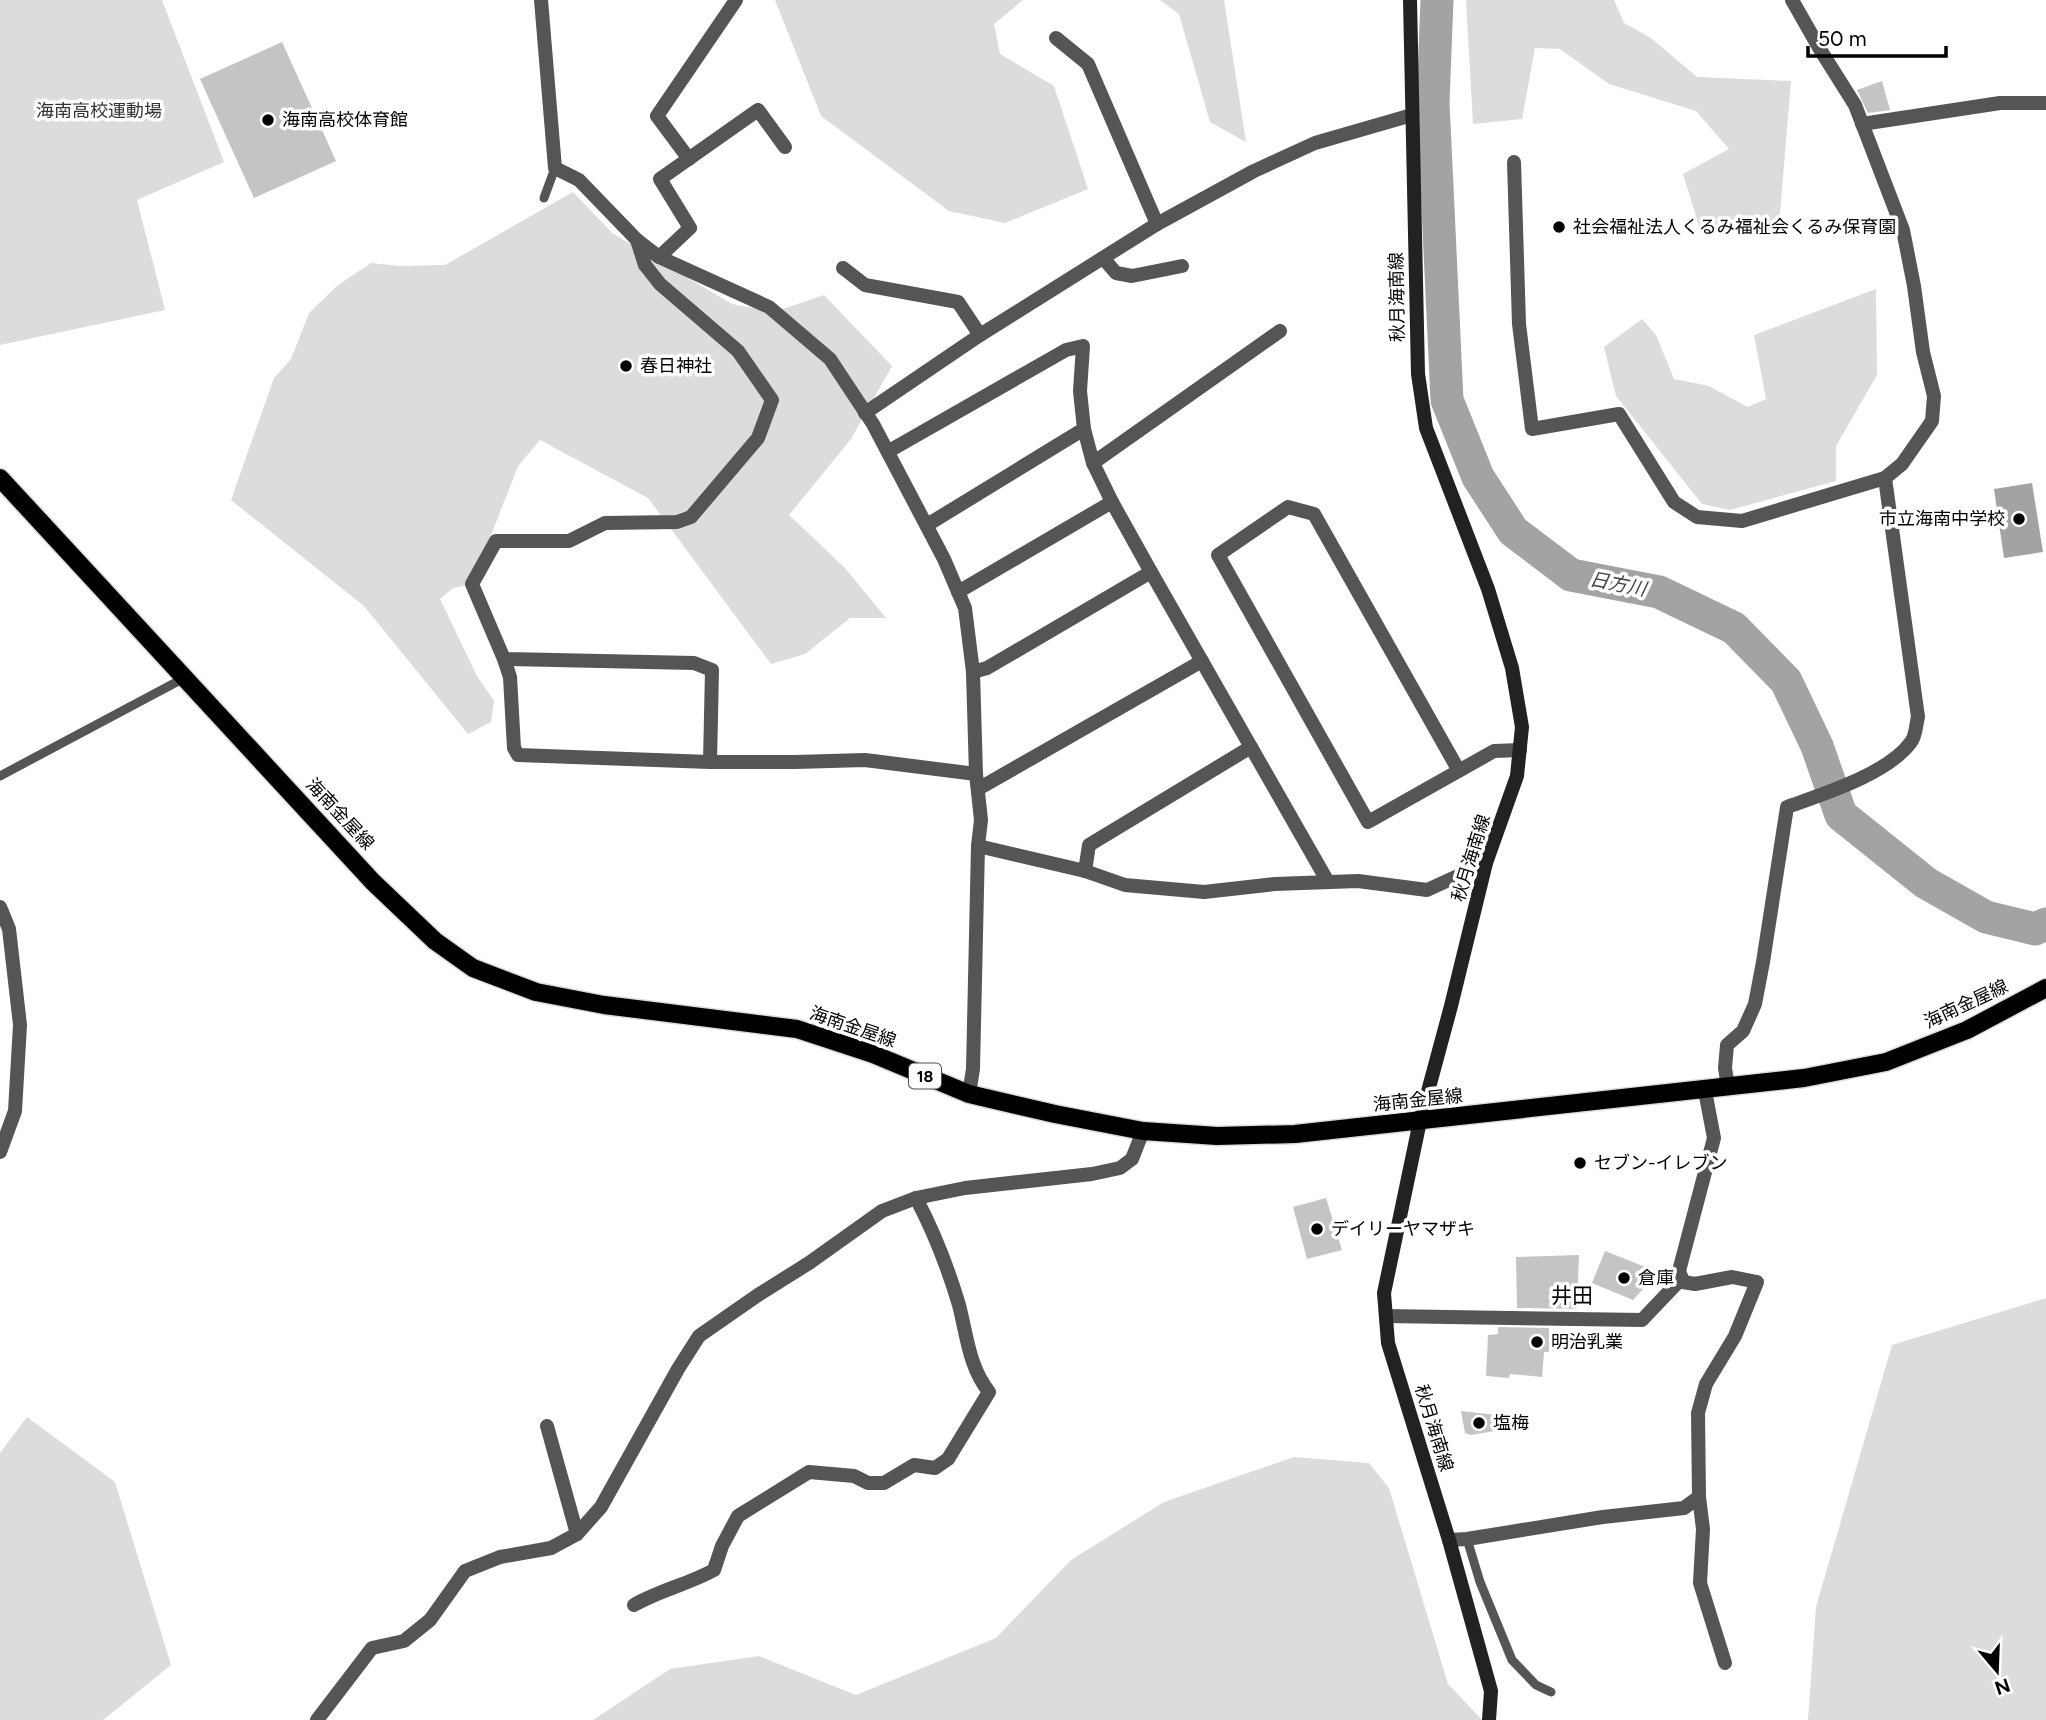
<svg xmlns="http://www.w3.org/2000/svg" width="2046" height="1720" viewBox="0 0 2046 1720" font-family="Figtree,'Noto Sans JP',sans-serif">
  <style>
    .green { fill: #dcdcdc }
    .water { fill: #a3a3a3 }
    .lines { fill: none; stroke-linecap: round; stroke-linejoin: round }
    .river { stroke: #a3a3a3; stroke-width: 33 }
    .building { fill: #c4c4c4 }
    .primary-casing { stroke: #dbdbdb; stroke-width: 21 }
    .lane { stroke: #555; stroke-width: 9 }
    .street { stroke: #555; stroke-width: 14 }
    .secondary { stroke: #222; stroke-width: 14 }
    .primary { stroke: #000; stroke-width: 18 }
    .poi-dot { fill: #000; stroke: #fff; stroke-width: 2.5 }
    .labels { text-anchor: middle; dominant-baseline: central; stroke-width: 7; stroke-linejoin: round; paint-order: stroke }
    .shield { fill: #fff; stroke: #4c4c4c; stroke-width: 2 }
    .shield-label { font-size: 16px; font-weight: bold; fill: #000 }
    .park-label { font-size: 18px; fill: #333; stroke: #fff }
    .poi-label { font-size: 18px; fill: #000; stroke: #fff; text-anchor: start }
    .street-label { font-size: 18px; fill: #000; stroke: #fff }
    .water-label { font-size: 19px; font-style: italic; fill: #444; stroke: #fff }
    .quarter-label { font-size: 21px; fill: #000; stroke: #fff }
  </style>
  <rect width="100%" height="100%" fill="#fff"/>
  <g class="green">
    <path d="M0 0H162L224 162 137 200 165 310 0 345Z"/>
    <path d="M775 0H1023L994 24 1000 54 1054 86 1088 189 1005 223 949 211 821 116Z"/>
    <path d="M1160 0H1224L1246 142 1210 122 1179 14Z"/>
    <path d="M1466 0H1614L1624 23 1651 38 1697 77 1791 81 1779 225 1702 236 1683 174 1729 149 1696 111 1609 84 1560 49 1535 48 1522 119 1473 124Z"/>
    <path d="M573 192 612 233 732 304 774 312 824 295 892 366 851 439 789 515 845 568 886 618H850L805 654 771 664 648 498 540 440 518 466 472 584 453 588 440 599 477 676 494 701 491 722 468 734 364 606 231 500 274 378 291 359 309 313 338 285 371 263 399 266 445 265Z"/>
    <path d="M1876 289 1877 375 1836 446V481L1730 510 1702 504 1616 396 1604 347 1642 319 1656 335 1674 379 1709 386 1748 407 1766 399 1754 335Z"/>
    <path d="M2046 1298V1720H1808L1816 1607 1892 1345Z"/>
    <path d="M27 1417 115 1482 171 1665 103 1720H0V1453Z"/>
    <path d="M1294 1457 1369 1463 1389 1488 1448 1684 1482 1720H593L670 1669 759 1656 856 1695 996 1638 1071 1560 1164 1502Z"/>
  </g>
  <path class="water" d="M2032 483 2043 552 2004 558 1994 489Z"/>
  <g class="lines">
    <path class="river" d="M1437 0 1433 102 1447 400 1478 477 1513 531 1571 575 1659 592 1734 628 1786 681 1817 746 1841 815 1926 883 1986 917 2035 929 2046 924"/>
  </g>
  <g class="building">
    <path d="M282 42 336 161 254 198 200 79Z"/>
    <path d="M1882 81 1890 110 1868 113 1857 90Z"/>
    <path d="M1326 1198 1342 1250 1307 1259 1293 1207Z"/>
    <path d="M1605 1251 1658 1272 1633 1300 1592 1283Z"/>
    <path d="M1579 1255 1577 1309 1517 1308 1516 1257Z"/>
    <path d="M1498 1327 1549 1328V1352H1544L1542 1377 1510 1374 1509 1378 1486 1376 1488 1335 1498 1334Z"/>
    <path d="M1461 1411 1496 1415 1495 1431 1471 1435 1465 1433Z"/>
  </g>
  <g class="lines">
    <defs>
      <path id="primary" d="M0 478 373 882 435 941 473 968 536 992 604 1005 797 1029 873 1054 969 1094 1055 1114 1143 1131 1217 1136 1295 1134 1804 1078 1886 1062 1967 1030 2046 988"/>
    </defs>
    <use href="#primary" class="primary-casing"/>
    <g class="lane">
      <path d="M544 198 555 168"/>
      <path d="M0 776 186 677"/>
      <path d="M1467 1539 1480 1582 1512 1660 1536 1685 1551 1692"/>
    </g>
    <g class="street">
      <path d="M541 0 555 168 579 180 637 240 659 257 769 307 830 359 873 424 944 559 965 608 973 672 976 774 981 820 978 846 973 1069 969 1094"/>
      <path d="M1056 38 1088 64 1157 224"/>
      <path d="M1862 124 2000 103H2046"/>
      <path d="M689 159 657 116 736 0"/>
      <path d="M1514 162 1519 324 1532 429 1619 414 1674 502 1697 517 1742 521 1885 478"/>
      <path d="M637 240 645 265 660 284 738 351 772 400 758 438 691 517 677 522 605 523 569 541H496L472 584 504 659 694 663 712 670 710 762H795L865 760 976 774"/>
      <path d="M659 257 690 228 660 179 758 110 785 147"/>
      <path d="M1103 258 1116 273 1132 276 1182 266"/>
      <path d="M843 268 865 285 958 302 980 335"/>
      <path d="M865 413 980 335 1157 224 1254 171 1315 143 1412 115"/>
      <path d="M889 451 1066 350 1083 346 1080 391 1084 429 927 525"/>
      <path d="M1093 463 1280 331"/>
      <path d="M1151 572 1328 882"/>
      <path d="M958 592 1112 502 1093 463 1084 429"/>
      <path d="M504 659 510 677 514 748 518 755 710 762"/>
      <path d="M973 672 987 668 1151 572 1112 502"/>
      <path d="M1459 771 1314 514 1288 507 1218 555 1368 822 1494 751 1520 750"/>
      <path d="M978 789 1202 661"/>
      <path d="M978 846 1085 871 1125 885 1204 892 1275 884 1358 881 1427 890 1486 863"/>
      <path d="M1085 871 1089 845 1251 747"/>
      <path d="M0 907 9 929 20 1025 15 1111 0 1152"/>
      <path d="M1728 1087 1725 1068 1727 1045 1743 1031 1755 1004 1763 962 1787 807C1823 794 1888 774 1911 742 1916 736 1916 724 1918 717L1885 478 1902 464 1932 421 1934 396 1923 352 1914 286 1903 230 1855 105 1821 51 1792 0"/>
      <path d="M1386 1316 1642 1320 1682 1278"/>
      <path d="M547 1426 577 1534"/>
      <path d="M1699 1497 1703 1529 1700 1583 1725 1663"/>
      <path d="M1449 1540 1467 1539 1603 1517 1684 1508 1699 1497 1698 1413 1706 1384 1735 1336 1757 1282 1732 1277 1695 1284 1683 1282 1679 1271 1714 1138 1705 1091"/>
      <path d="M634 1605C660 1590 689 1584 714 1570L722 1546 738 1516 809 1472 854 1476 868 1483H884L914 1465 935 1468 948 1459 989 1392C969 1367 967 1336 959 1305 948 1268 934 1232 916 1198"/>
      <path d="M317 1720 372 1648 404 1641 430 1620 465 1571 500 1557 551 1548 577 1534 601 1507 678 1369 699 1336 758 1295 809 1263 882 1211 916 1198 965 1188 1092 1174 1120 1168 1132 1159 1143 1131"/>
    </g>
    <path class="secondary" d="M1410 0 1418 374 1426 428 1488 589 1512 668 1522 727 1517 776 1486 863 1451 1006 1420 1121 1384 1293 1388 1343 1449 1540 1491 1691 1489 1720"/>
    <use href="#primary" class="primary"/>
  </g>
  <g class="poi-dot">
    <circle cx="268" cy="120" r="7"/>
    <circle cx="1559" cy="227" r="7"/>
    <circle cx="626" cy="366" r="7"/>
    <circle cx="2019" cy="519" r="7"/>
    <circle cx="1580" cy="1163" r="7"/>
    <circle cx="1317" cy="1229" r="7"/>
    <circle cx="1624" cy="1278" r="7"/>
    <circle cx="1537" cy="1342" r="7"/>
    <circle cx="1479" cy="1423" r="7"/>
  </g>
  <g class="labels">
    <rect class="shield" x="909" y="1063.5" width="32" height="25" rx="5"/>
    <g class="shield-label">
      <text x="925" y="1076">18</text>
    </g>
    <g class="park-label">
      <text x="99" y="111">海南高校運動場</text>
    </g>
    <g class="poi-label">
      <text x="282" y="120">海南高校体育館</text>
      <text x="1573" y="227">社会福祉法人くるみ福祉会くるみ保育園</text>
      <text x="640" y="366">春日神社</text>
      <text x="2005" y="519" text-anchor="end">市立海南中学校</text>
      <text x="1594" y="1163">セブン-イレブン</text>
      <text x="1331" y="1229">デイリーヤマザキ</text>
      <text x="1638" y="1278">倉庫</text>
      <text x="1551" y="1342">明治乳業</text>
      <text x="1493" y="1423">塩梅</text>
    </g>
    <g class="street-label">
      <text transform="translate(1397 297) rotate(-91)">秋月海南線</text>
      <text transform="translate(340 814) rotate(47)">海南金屋線</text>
      <text transform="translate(1471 858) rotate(-73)">秋月海南線</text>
      <text transform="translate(1966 1004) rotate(-25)">海南金屋線</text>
      <text transform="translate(853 1027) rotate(19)">海南金屋線</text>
      <text transform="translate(1418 1100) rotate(-6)">海南金屋線</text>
      <text transform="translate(1434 1428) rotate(73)">秋月海南線</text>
    </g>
    <g class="water-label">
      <text transform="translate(1618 584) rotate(11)">日方川</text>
    </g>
    <g class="quarter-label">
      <text x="1572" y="1295">井田</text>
    </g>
  </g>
  <g transform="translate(1997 1671) rotate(161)" stroke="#ffffff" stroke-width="5" paint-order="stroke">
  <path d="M0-5L12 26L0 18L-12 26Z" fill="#000000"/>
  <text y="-10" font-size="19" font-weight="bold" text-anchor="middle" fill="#000000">N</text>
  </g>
  <path d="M1808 46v10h138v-10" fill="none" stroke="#000000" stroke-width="3.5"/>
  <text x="1818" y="46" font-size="21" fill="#000000" stroke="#ffffff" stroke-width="5" paint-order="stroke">50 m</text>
</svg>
